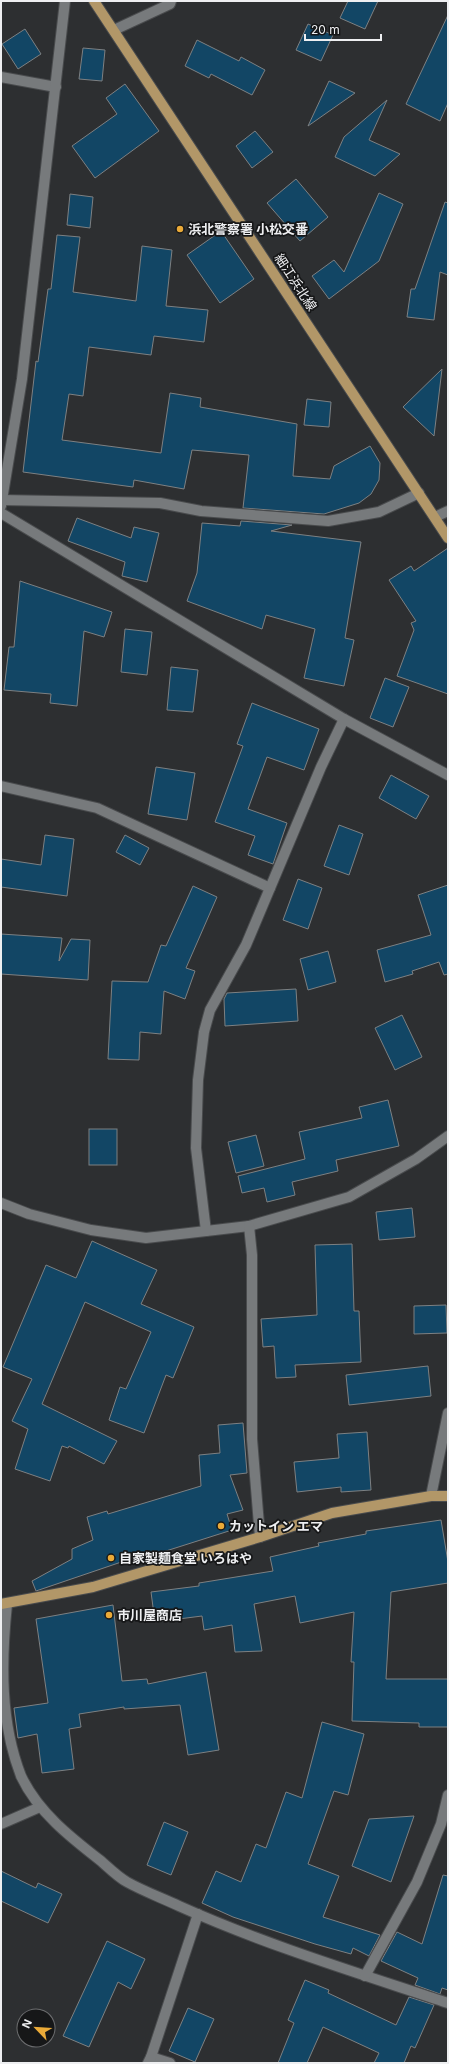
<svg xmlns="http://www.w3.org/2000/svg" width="449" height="2064" viewBox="0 0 449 2064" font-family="Inter,'Noto Sans JP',sans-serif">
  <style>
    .building { fill: #124665; stroke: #7d8082 }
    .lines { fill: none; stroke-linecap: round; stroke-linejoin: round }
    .minor-casing { stroke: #494b4d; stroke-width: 12 }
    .major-casing { stroke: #494b4d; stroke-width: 12 }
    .minor { stroke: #777a7c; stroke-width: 10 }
    .major { stroke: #b29768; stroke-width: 10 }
    .poi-dot { fill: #eaaa38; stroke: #161718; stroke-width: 1.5 }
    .labels { text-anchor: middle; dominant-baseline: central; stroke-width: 3.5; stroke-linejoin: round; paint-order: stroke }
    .poi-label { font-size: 13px; font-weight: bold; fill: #eeeff1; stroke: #161718; text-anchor: start }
    .street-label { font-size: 13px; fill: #eeeff1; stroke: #161718 }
  </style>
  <rect width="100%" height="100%" fill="#2d2f31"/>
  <g class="building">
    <path d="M348 1H378L365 29 340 18Z"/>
    <path d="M448 15V103L440 121 406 104Z"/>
    <path d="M308 24 333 35 321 61 296 50Z"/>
    <path d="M25 29 41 54 18 69 2 44Z"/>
    <path d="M197 40 239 61 241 57 265 70 252 95 211 74 209 78 185 66Z"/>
    <path d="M83 48 105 50 102 81 79 79Z"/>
    <path d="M329 81 355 93 308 126Z"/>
    <path d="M125 84 159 131 95 178 72 146 117 114 106 98Z"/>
    <path d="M387 100 369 140 400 154 375 176 335 157 344 137Z"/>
    <path d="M255 131 273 152 252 168 236 146Z"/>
    <path d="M296 179 328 217 300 241 267 203Z"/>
    <path d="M379 193 403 204 379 261 329 299 312 276 334 260 344 272Z"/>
    <path d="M70 194 93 197 90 228 67 225Z"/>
    <path d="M445 202 448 203V275L440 272 434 320 407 317 411 289H415Z"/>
    <path d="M221 231 254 279 220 303 187 255Z"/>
    <path d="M57 235 80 237 73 292 136 301 142 246 172 250 166 306 208 310 204 342 154 336 151 355 89 347 83 396 69 394 62 440 161 453 170 393 201 398 200 407 297 424 293 476 330 479 334 466 370 446 380 463 379 480 371 494 359 503 324 514 243 508 249 455 192 450 184 489 134 480 133 487 23 472 36 361 38 362 48 289H51Z"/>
    <path d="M442 369 434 436 403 407Z"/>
    <path d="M307 399 331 402 329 427 304 425Z"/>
    <path d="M77 518 131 538 134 527 159 533 147 582 122 576 125 562 68 541Z"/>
    <path d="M241 521 292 525 271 531 361 542 345 638 354 640 344 686 304 678 315 629 266 615 262 629 187 601 197 573 202 523 240 526Z"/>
    <path d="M448 548V694L397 676 414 630 411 623 416 621 389 580 411 566 414 571Z"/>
    <path d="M20 581 112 612 104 637 84 631 77 706 50 703 51 694 4 690 9 647H14Z"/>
    <path d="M125 629 152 632 147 675 121 672Z"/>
    <path d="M171 667 198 670 193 712 167 710Z"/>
    <path d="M385 678 409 687 393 727 370 718Z"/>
    <path d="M252 703 319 729 304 770 267 757 248 809 287 823 273 864 248 855 255 836 215 822 243 746 237 744Z"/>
    <path d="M156 767 195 773 187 820 148 814Z"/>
    <path d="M391 775 429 796 416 819 379 798Z"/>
    <path d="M339 825 363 834 349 875 324 866Z"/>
    <path d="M45 835 74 839 67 896 1 887V859L41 865Z"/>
    <path d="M125 835 149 848 140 865 116 852Z"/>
    <path d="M298 879 322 888 308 929 283 920Z"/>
    <path d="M448 885V974L444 975 439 962 412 971 413 974 385 982 377 950 431 935 418 895Z"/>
    <path d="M193 886 217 897 186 968 195 971 185 999 164 991 161 1034 140 1032 139 1060 108 1059 112 981 148 982 161 945 166 946Z"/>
    <path d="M1 934 62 938 59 961 71 939 90 940 88 980 1 974Z"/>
    <path d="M328 951 336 982 308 990 300 959Z"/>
    <path d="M296 989 298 1021 225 1026 224 999 227 993Z"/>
    <path d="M402 1015 422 1057 395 1070 375 1028Z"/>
    <path d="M388 1100 399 1146 336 1160 338 1171 292 1182 295 1195 267 1202 264 1188 242 1193 238 1176 305 1159 299 1132 362 1118 359 1107Z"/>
    <rect x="89" y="1129" width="28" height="36"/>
    <path d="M256 1135 264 1166 236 1173 228 1142Z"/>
    <path d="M412 1208 415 1237 379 1240 376 1212Z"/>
    <path d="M92 1241 157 1270 141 1304 194 1327 173 1378 166 1375 144 1433 109 1420 120 1387 126 1389 151 1332 85 1302 42 1404 117 1441 104 1464 69 1446 68 1448 62 1446 50 1481 15 1469 28 1429 12 1421 32 1379 3 1367 46 1265 76 1278Z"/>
    <path d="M352 1244 354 1311H359L361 1362 295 1365 296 1377 276 1378 274 1346 263 1347 261 1319 317 1315 315 1245Z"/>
    <path d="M446 1305 447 1333 414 1334V1306Z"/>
    <path d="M428 1366 431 1396 349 1405 346 1375Z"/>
    <path d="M243 1423 247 1473 230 1475 243 1510 227 1514 232 1530 147 1557V1555L136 1558V1557L36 1591 32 1581 72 1559V1549L93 1540 87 1517 107 1511 108 1514 201 1486 199 1455 220 1453 218 1425Z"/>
    <path d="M367 1432 371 1490 341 1492V1487L297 1492 294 1462 339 1458 337 1434Z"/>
    <path d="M441 1520 448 1562V1583L391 1592 386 1679H448V1727H419V1723L352 1721 354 1662H351L354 1612 300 1623 295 1596 254 1604 262 1651 235 1652 232 1625 204 1630 202 1616 155 1622 151 1592 199 1586V1583L273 1571 270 1557 319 1546 318 1543 366 1534V1531Z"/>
    <path d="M113 1605 122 1681 147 1679 148 1684 206 1672 219 1750 188 1755 180 1705 124 1709V1707L79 1714 81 1727 69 1729 74 1769 42 1773 37 1734 18 1738 14 1708 48 1703 36 1619Z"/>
    <path d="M322 1722 364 1734 348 1795 334 1791 308 1864 339 1876 323 1917 380 1935 369 1956 353 1948 351 1954 315 1944 233 1917 202 1903 216 1871 241 1882 256 1844 266 1848 286 1792 302 1798Z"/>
    <path d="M414 1816 391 1882 352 1866 369 1819Z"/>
    <path d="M164 1822 188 1832 171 1875 147 1865Z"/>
    <path d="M1 1871 36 1888 38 1883 62 1894 48 1923 1 1901Z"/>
    <path d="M443 1875 448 1876V1990L442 1988 440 1994 415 1985 418 1978 381 1961 397 1932 422 1944Z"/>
    <path d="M107 1941 145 1959 131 1989 118 1982 89 2047 63 2036Z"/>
    <path d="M305 1980 329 1990 328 1993 396 2025 409 1997 434 2005 415 2048 411 2046 404 2063H374L379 2053 323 2027 307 2063H278L294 2023 288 2020Z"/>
    <path d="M188 2008 214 2019 195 2062 169 2051Z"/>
  </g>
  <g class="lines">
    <defs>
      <g id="minor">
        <path d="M114 30 170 4 171 1"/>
        <path d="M1 77 56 87"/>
        <path d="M1 500 160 503 201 511 328 521 379 512 419 493"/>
        <path d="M1 506 22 379 65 1"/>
        <path d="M1 513 344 719 448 775"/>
        <path d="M435 517 448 511"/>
        <path d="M1 786 97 808 270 888"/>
        <path d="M1 1203 29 1214 91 1230 146 1238 249 1226 349 1197 416 1159 448 1136"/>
        <path d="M249 1226 252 1255V1439L260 1537"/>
        <path d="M206 1231 196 1148 198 1080 204 1032 210 1010 246 945 321 767 344 719"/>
        <path d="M431 1496 448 1413"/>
        <path d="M7 1604C1 1662 0 1722 21 1776 38 1812 70 1837 101 1861 109 1868 118 1877 127 1882 143 1891 162 1898 179 1906 266 1945 358 1973 448 2003"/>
        <path d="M1 1824 40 1807"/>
        <path d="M365 1976 417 1882 441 1824 448 1795"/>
        <path d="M151 2057 170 2063"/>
        <path d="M148 2063 151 2057 198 1914"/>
      </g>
      <g id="major">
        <path d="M94 1 448 538"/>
        <path d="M1 1604 93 1587 260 1537 332 1513 431 1496H448"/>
      </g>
    </defs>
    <use href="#minor" class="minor-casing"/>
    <use href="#major" class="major-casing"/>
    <use href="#minor" class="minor"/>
    <use href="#major" class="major"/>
  </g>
  <g class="poi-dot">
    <circle cx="180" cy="229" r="4"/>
    <circle cx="221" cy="1526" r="4"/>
    <circle cx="111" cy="1558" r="4"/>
    <circle cx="109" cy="1615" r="4"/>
  </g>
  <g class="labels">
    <g class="poi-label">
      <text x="188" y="229">浜北警察署 小松交番</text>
      <text x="229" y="1526">カットイン エマ</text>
      <text x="119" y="1558">自家製麺食堂 いろはや</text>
      <text x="117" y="1615">市川屋商店</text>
    </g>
    <g class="street-label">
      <text transform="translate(296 282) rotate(57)">細江浜北線</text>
    </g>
  </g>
  <rect width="449" height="2064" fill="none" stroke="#eeeff1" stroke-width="4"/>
  <g transform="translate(36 2028) rotate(295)"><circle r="19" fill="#161718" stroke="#6c6d6f"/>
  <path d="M0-3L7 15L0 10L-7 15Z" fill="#eaaa38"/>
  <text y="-6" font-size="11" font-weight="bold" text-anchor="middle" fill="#eeeff1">N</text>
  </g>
  <path d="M305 34v6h76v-6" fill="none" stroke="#eeeff1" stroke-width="2"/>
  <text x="311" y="34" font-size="12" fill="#eeeff1" stroke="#161718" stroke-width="3" paint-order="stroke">20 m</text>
</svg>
